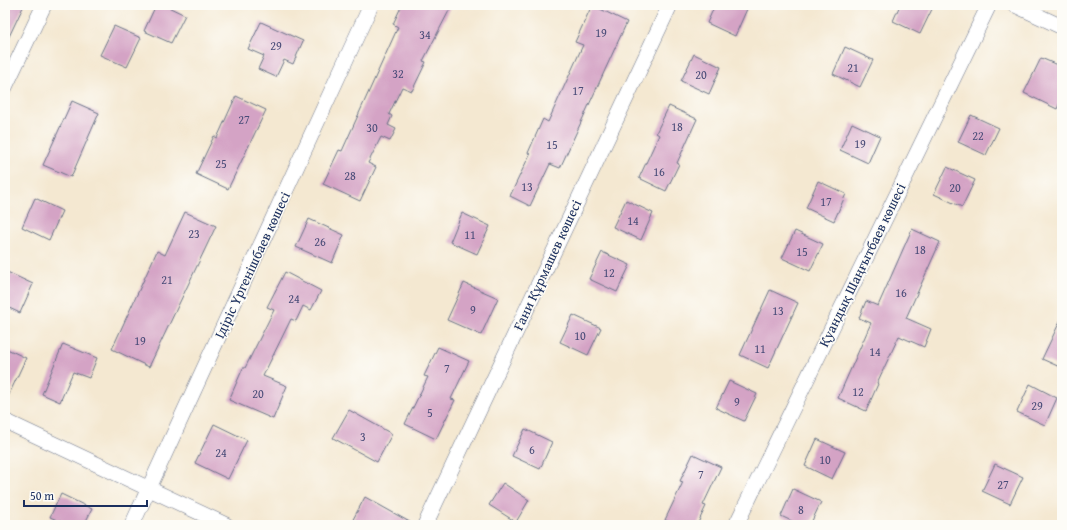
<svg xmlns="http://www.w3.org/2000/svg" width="1067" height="530" viewBox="0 0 1067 530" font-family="'Gentium Book Plus',serif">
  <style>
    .building { fill: #d4a3c5 }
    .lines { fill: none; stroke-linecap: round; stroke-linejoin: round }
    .street-casing { stroke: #677086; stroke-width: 16 }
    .street { stroke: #fff; stroke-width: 15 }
    .labels { text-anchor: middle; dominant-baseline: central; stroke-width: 3; stroke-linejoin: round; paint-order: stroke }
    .number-label { font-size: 12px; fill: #494c78 }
    .street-label { font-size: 14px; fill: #1b2f5e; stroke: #fdfcf7 }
  </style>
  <rect width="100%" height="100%" fill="#fdfcf7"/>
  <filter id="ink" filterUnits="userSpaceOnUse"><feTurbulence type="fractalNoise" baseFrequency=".025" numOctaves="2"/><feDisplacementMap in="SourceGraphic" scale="8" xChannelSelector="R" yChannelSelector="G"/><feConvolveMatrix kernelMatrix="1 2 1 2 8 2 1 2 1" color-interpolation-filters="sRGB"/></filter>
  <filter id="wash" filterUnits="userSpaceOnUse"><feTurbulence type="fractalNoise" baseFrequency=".012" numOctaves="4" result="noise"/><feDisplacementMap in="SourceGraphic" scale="16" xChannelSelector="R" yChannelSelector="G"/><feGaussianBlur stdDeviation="0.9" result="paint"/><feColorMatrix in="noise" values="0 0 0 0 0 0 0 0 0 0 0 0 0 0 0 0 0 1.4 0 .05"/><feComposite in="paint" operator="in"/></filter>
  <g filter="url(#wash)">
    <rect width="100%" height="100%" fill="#f4e8d1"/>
    <g id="blocks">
      <g class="building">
        <path d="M5 5H24L5 45Z"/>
        <path d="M156 5H164L185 15 171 43 144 31Z"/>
        <path d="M402 5H452L423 61 426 62 412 91 402 87 389 114 392 116 388 125 396 129 390 141 381 137 368 163 376 167 360 201 323 184 339 150 342 151 398 27 393 24Z"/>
        <path d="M592 5 627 22 560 168 550 164 530 206 510 196 530 154 528 153 543 119 548 122 583 45 575 42Z"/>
        <path d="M715 5H738L747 9 735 36 707 23Z"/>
        <path d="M900 5H934L920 34 893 21Z"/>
        <path d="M261 22 303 41 293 64 284 60 276 77 258 69 264 56 248 49Z"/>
        <path d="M114 26 141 38 127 67 100 55Z"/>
        <path d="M845 47 873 60 860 87 833 74Z"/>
        <path d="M694 54 721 67 709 94 681 81Z"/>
        <path d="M1041 58 1062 67V98L1057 109 1024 93Z"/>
        <path d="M236 96 266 110 228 189 196 174 214 136 217 138Z"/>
        <path d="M72 101 99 113 71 177 43 165Z"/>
        <path d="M669 106 697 119 677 163 679 164 666 191 639 178 659 135 656 133Z"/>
        <path d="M971 115 999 128 986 155 958 142Z"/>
        <path d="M852 123 880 136 868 163 840 150Z"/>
        <path d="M947 167 975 180 962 207 934 194Z"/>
        <path d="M818 181 846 194 834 221 806 208Z"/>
        <path d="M35 198 62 211 49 240 22 227Z"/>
        <path d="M626 200 653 213 641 240 613 227Z"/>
        <path d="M185 212 216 226 149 367 112 349 157 251 165 255Z"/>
        <path d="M462 213 490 226 477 254 450 242Z"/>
        <path d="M309 219 344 235 332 263 296 247Z"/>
        <path d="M912 229 940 242 906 318 931 329 924 347 899 336 877 383 878 384 866 411 838 398 871 323 859 318 866 301 878 306Z"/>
        <path d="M795 231 823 244 810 271 782 258Z"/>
        <path d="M602 252 630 265 617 292 589 279Z"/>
        <path d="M5 271 33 284 20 313 5 306Z"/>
        <path d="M285 272 321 291 311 310 303 306 296 321 291 319 263 376 287 386 273 419 229 400 243 368H245L274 310 267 307Z"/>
        <path d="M464 283 498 298 481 335 447 320Z"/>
        <path d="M770 290 798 303 768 368 740 355Z"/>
        <path d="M573 315 601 328 588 355 560 342Z"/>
        <path d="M1062 317V368L1042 359Z"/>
        <path d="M63 344 97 358 89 378 73 372 60 402 42 394Z"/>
        <path d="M438 347 469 361 451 399 455 400 436 439 405 424 428 377 424 376Z"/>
        <path d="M5 348 26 358 5 403Z"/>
        <path d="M729 381 757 394 744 421 716 408Z"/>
        <path d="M1030 384 1057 398 1045 425 1017 412Z"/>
        <path d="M349 410 392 434 377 462 333 438Z"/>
        <path d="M214 424 247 440 228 479 195 463Z"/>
        <path d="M525 429 552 442 540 469 512 456Z"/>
        <path d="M817 439 845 452 832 479 805 466Z"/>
        <path d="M693 454 721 467 703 505 706 506 697 525H675L665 520 683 482 680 481Z"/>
        <path d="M995 464 1023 477 1010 504 982 491Z"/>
        <path d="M503 483 529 500 516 522 489 505Z"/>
        <path d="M793 489 821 502 810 525H800L781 516Z"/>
        <path d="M61 494 92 509 84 525H68L50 517Z"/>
        <path d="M365 497 415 525H350Z"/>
      </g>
    </g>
  </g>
  <g filter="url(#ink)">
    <use href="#blocks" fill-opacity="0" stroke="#677086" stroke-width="1"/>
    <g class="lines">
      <defs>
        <g id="street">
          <path d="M1015 5 1062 27"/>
          <path d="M5 87 44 5"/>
          <path d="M5 421 226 525"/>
          <path d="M132 525 371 5"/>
          <path d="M425 525 670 5"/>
          <path d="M736 525 989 5"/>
        </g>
      </defs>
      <use href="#street" class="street-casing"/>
      <use href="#street" class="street"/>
    </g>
  </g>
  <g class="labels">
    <g class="number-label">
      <text x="601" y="32">19</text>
      <text x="425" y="34">34</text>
      <text x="276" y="45">29</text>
      <text x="853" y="67">21</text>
      <text x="398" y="73">32</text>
      <text x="701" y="74">20</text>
      <text x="578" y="90">17</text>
      <text x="244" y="119">27</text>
      <text x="677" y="126">18</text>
      <text x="372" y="127">30</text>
      <text x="978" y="135">22</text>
      <text x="860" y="143">19</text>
      <text x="552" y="144">15</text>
      <text x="221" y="163">25</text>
      <text x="659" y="171">16</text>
      <text x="350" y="175">28</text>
      <text x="527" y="186">13</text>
      <text x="955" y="187">20</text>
      <text x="826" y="201">17</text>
      <text x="633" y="220">14</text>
      <text x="194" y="233">23</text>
      <text x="470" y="234">11</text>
      <text x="320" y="241">26</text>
      <text x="920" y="249">18</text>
      <text x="802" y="251">15</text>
      <text x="609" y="272">12</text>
      <text x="167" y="279">21</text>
      <text x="901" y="292">16</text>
      <text x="294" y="298">24</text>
      <text x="473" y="309">9</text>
      <text x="778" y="310">13</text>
      <text x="580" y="335">10</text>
      <text x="140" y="340">19</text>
      <text x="760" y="348">11</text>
      <text x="875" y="351">14</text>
      <text x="447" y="368">7</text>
      <text x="858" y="391">12</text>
      <text x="258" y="393">20</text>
      <text x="737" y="401">9</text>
      <text x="1037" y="405">29</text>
      <text x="430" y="412">5</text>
      <text x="363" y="436">3</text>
      <text x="532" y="449">6</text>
      <text x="221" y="452">24</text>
      <text x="825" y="459">10</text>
      <text x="701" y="474">7</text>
      <text x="1003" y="484">27</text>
      <text x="801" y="509">8</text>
    </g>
    <g class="street-label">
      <text transform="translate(252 265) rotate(-65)">Ідіріс Үргенішбаев көшесі</text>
      <text transform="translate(547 265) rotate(-65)">Ғани Құрмашев көшесі</text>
      <text transform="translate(862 265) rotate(-64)">Қуандық Шаңғытбаев көшесі</text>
    </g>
  </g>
  <rect width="1067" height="530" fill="none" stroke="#fdfcf7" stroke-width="20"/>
  <path d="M24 500v6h123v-6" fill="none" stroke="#1b2f5e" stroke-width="2"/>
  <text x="30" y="500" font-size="12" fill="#1b2f5e" stroke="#fdfcf7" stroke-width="3" paint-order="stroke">50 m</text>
</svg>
